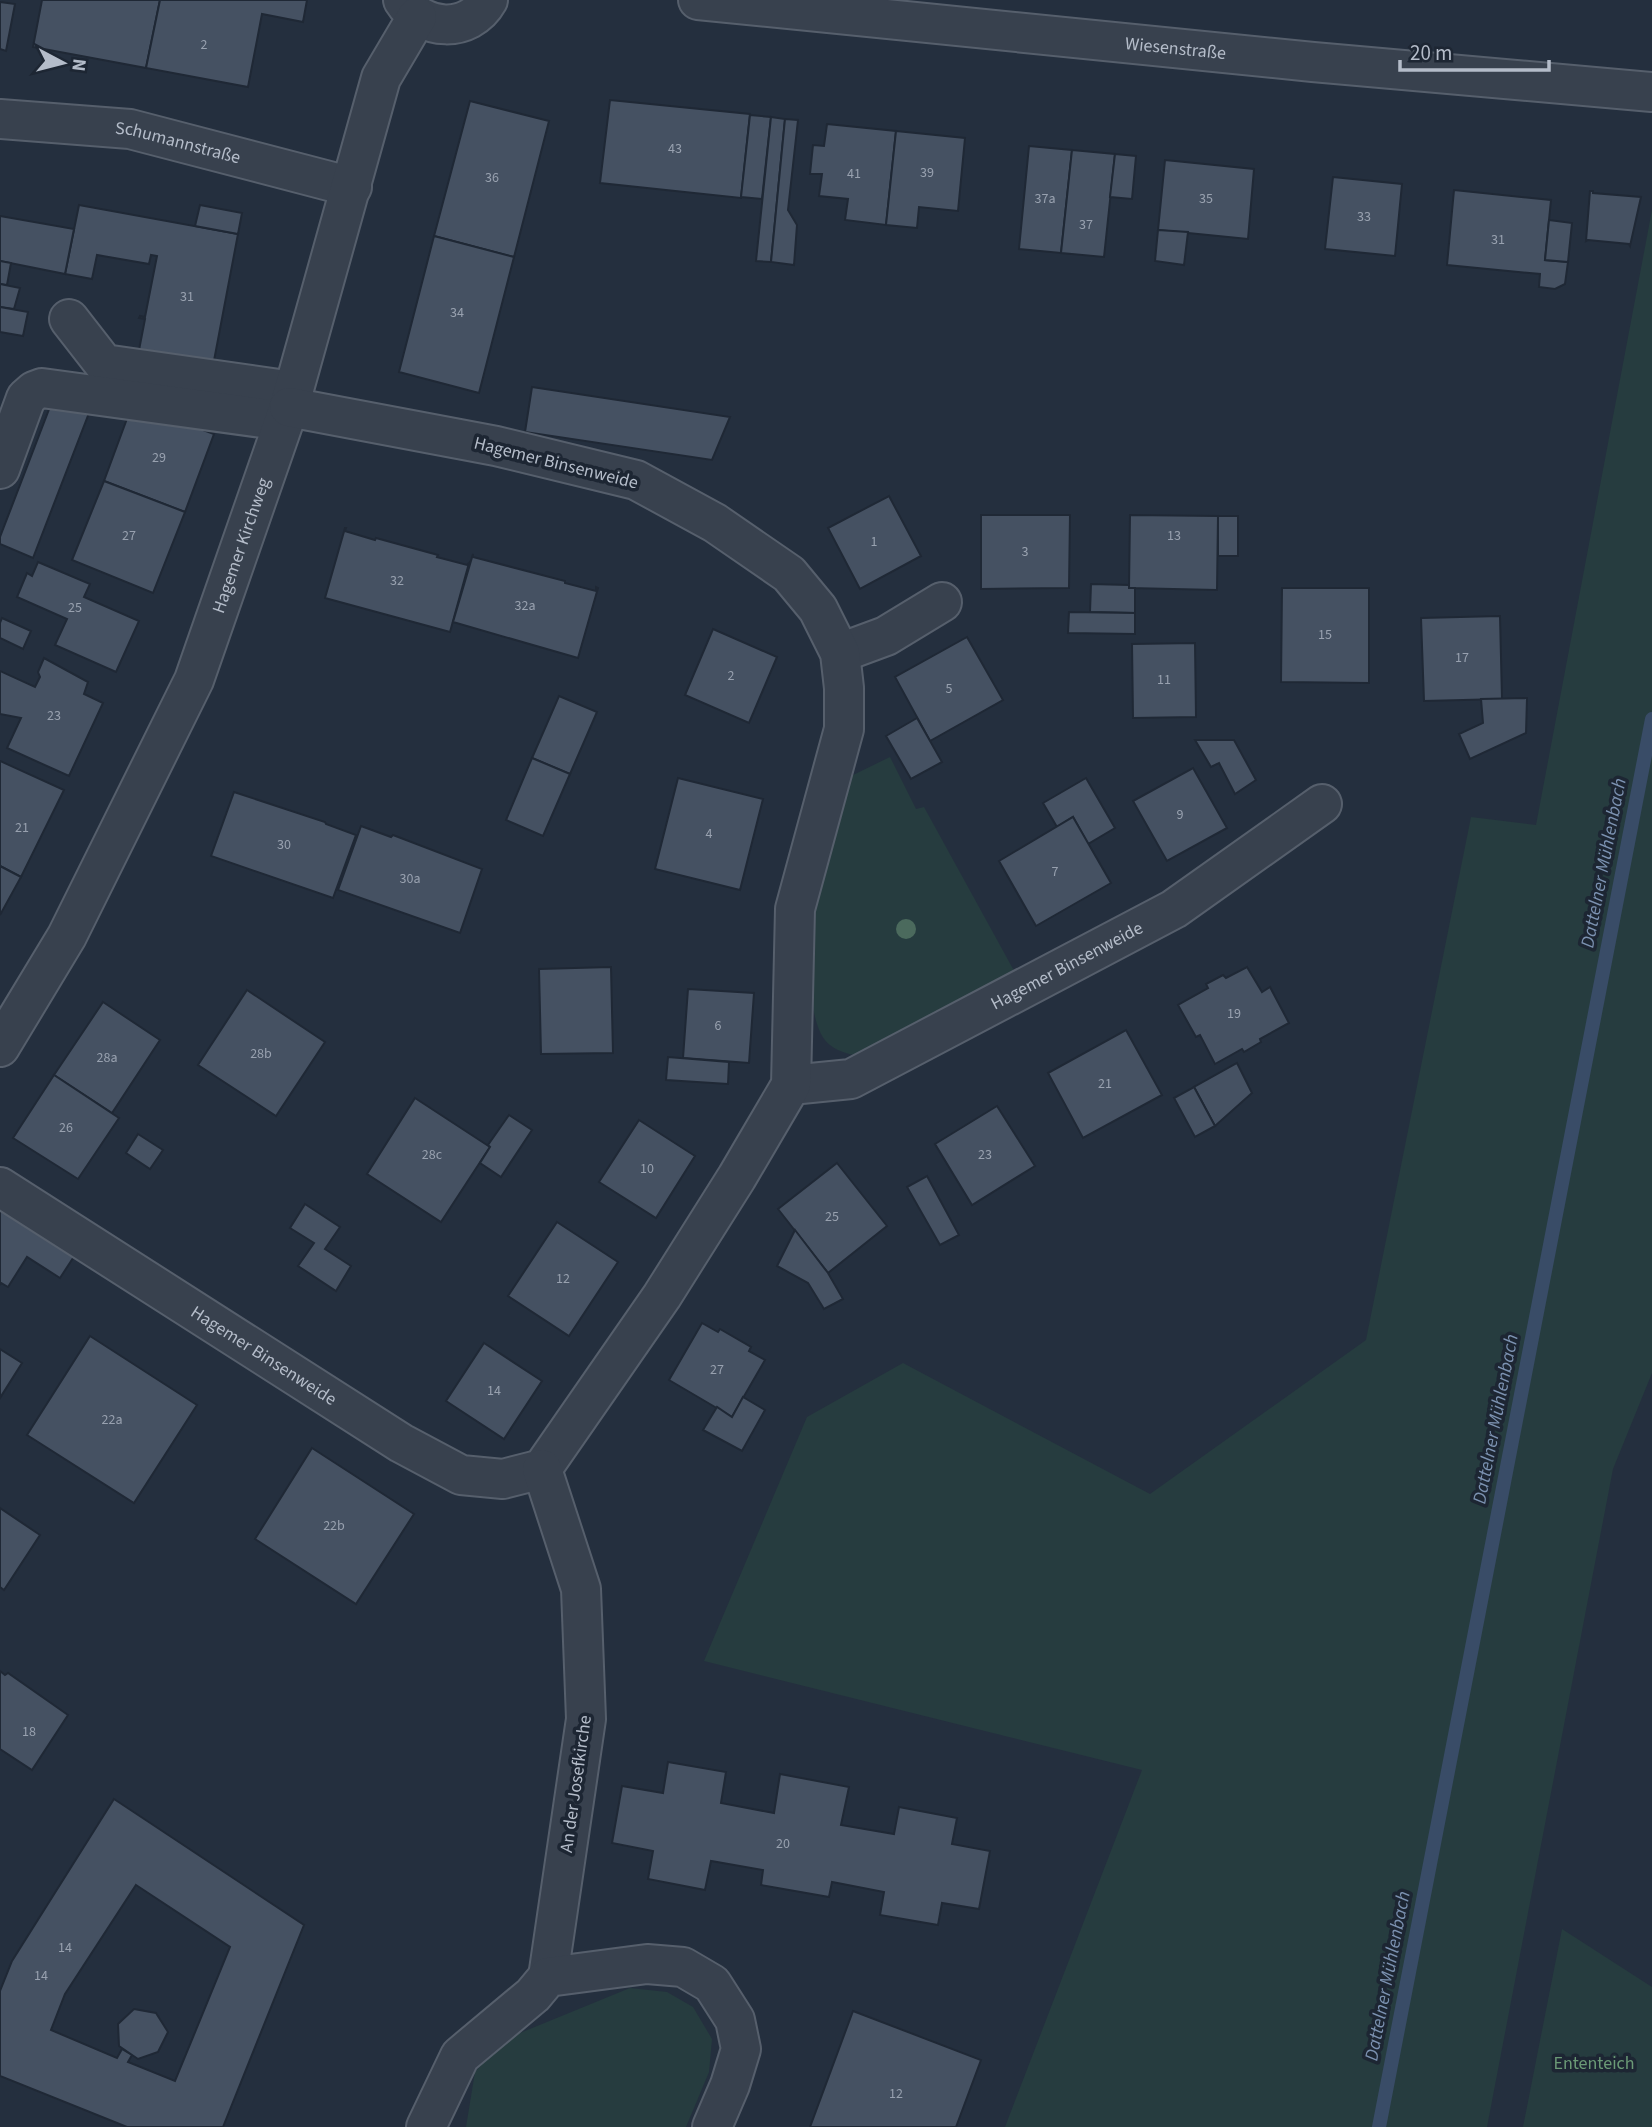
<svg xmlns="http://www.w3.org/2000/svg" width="1652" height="2127" viewBox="0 0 1652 2127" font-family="'Source Sans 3',sans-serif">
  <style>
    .green { fill: #263c3f }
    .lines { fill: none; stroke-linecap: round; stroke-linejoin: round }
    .stream { stroke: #394c67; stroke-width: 14 }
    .building { fill: #455162; stroke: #1f2835; stroke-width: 2; fill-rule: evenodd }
    .minor-casing { stroke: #565f6c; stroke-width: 42 }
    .minor { stroke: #38414e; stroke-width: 38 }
    .tree { fill: #4b6a5d }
    .labels { text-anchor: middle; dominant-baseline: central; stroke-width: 7; stroke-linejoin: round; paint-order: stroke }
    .number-label { font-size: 14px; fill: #98a1af }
    .street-label { font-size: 18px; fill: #b4bcc9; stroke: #1d2633 }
    .park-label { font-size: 18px; fill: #6b9a76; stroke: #1d2633 }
    .water-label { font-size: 19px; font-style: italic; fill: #7c92b1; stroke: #1d2633 }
  </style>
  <rect width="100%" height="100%" fill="#242f3e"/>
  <g class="green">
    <path d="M1652 210V1373L1613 1469 1487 2127H1005L1142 1770 704 1661 807 1417 903 1363 1150 1494 1366 1340 1471 817 1536 825Z"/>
    <path d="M890 757 916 809 924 807 1018 978 865 1057C853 1055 840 1053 830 1045 799 1022 812 908 820 873 828 841 841 808 851 776Z"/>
    <path d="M1562 1929 1652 1987V2127H1523Z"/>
    <path d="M630 1988 667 1992 693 2007 712 2039 709 2072 686 2127H466L475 2072 503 2040Z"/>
  </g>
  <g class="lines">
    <path class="stream" d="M1379 2127 1652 719"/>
  </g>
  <g class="building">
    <path d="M42 0H160L146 68 33 47Z"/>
    <path d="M160 0H307L303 22 262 14 248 87 146 68Z"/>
    <path d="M0 2 15 4 6 51 0 49Z"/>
    <path d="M610 100 750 114 741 198 600 183Z"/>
    <path d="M470 101 549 121 514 257 434 236Z"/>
    <path d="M750 115 771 117 762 199 741 197Z"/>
    <path d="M771 117 785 119 771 262 756 261Z"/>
    <path d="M785 119 798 120 788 210 797 225 794 265 771 262Z"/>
    <path d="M827 124 896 131 886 225 845 220 848 199 819 196 822 174H810L813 145 824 146Z"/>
    <path d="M896 131 965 138 958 211 919 207 917 228 886 225Z"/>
    <path d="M1029 146 1072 150 1061 253 1019 249Z"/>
    <path d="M1072 150 1115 154 1104 257 1061 253Z"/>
    <path d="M1115 154 1136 156 1132 199 1110 197Z"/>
    <path d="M1165 160 1254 169 1248 239 1158 230Z"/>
    <path d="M1333 177 1402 184 1395 256 1325 249Z"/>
    <path d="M1454 190 1551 200 1545 260 1568 262 1565 284 1555 289 1539 287 1540 274 1447 265Z"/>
    <path d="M1590 191H1593V193L1641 197 1630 246 1629 244 1588 240 1586 241Z"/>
    <path d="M79 205 238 234 213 366 134 349 139 350 145 319 139 318 140 316 145 317 157 256 151 255 149 264 97 255 92 279 65 274Z"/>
    <path d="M200 205 242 213 238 234 195 226Z"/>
    <path d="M0 216 74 229 65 274 0 261Z"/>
    <path d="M1549 220 1572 223 1568 262 1545 260Z"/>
    <path d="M1158 230 1188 232 1184 265 1155 261Z"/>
    <path d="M434 236 514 257 479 393 399 372Z"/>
    <path d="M0 261 11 263 7 285 0 284Z"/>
    <path d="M0 284 20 288 14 309 0 307Z"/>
    <path d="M0 307 28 312 23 336 0 332Z"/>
    <path d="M532 387 730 417 712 460 525 432Z"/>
    <path d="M53 399 89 413 33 558 0 544V537Z"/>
    <path d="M128 416 192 426 214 434 185 512 104 481Z"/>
    <path d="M104 481 185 512 153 593 72 560Z"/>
    <path d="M889 496 921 556 860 589 828 528Z"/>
    <path d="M981 515H1070L1069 588 981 589Z"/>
    <path d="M1130 515 1218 516 1217 590 1129 588Z"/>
    <rect x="1218" y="516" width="20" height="40"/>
    <path d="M345 528H346L345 531 375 540 376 538 438 555 437 557 467 565 469 563 450 632 325 598Z"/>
    <path d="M473 554V557L565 581V583L596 591V587L598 588 578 658 453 622Z"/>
    <path d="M38 562 90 584 84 597 139 621 116 672 55 645 67 619 17 597 27 573 32 576Z"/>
    <path d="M1091 584 1129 585V588H1135V613L1090 612Z"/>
    <path d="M1282 588H1369V683L1281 682Z"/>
    <path d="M1069 612 1135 613V634L1068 633Z"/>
    <path d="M1500 616 1502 699 1424 701 1421 618Z"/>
    <path d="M2 618 31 631 23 649 0 638V623Z"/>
    <path d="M713 629 777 657 749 723 685 695Z"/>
    <path d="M967 637 1003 700 930 741 895 677Z"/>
    <path d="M1195 643 1196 717 1133 718 1132 644Z"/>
    <path d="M44 658 88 682 84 694 103 703 69 776 7 748 21 718 0 714V671L35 687 40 677 38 672Z"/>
    <path d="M559 696 597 712 570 774 532 758Z"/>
    <path d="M1527 698 1526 733 1470 759 1459 734 1483 723 1481 699Z"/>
    <path d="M917 718 942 762 911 779 886 736Z"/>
    <path d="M1195 740H1234L1256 780 1235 794 1219 763 1211 767Z"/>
    <path d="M532 758 570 774 543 836 506 820Z"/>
    <path d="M0 761 64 790 21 877 0 866Z"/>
    <path d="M1193 768 1227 828 1167 861 1133 801Z"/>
    <path d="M678 778 763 799 740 890 655 869Z"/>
    <path d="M1086 778 1115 828 1088 844 1073 817 1057 827 1043 803Z"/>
    <path d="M234 792 325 822 326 824 356 835 333 898 211 856Z"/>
    <path d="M1073 817 1111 883 1036 926 999 861Z"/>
    <path d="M361 826 391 837 393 835 482 869 460 933 338 890Z"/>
    <path d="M0 866 21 877 0 915Z"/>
    <path d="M611 967 613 1053 541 1054 539 969Z"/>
    <path d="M1247 967 1262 992 1270 987 1289 1023 1260 1039 1261 1042 1244 1052 1242 1049 1215 1064 1200 1035 1196 1037 1178 1005 1208 988 1206 984 1223 975 1226 978Z"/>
    <path d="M688 989 754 993 749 1063 683 1058Z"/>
    <path d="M247 990 325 1042 276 1116 198 1065Z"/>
    <path d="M103 1002 160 1040 112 1113 54 1075Z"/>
    <path d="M1126 1030 1162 1095 1083 1138 1048 1073Z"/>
    <path d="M668 1057 729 1062 728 1084 666 1080Z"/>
    <path d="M1237 1063 1252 1093 1215 1126 1194 1087Z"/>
    <path d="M54 1075 119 1118 78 1179 13 1138Z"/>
    <path d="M1194 1087 1215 1126 1195 1137 1174 1098Z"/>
    <path d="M415 1098 490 1147 441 1222 367 1174Z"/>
    <path d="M997 1106 1035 1166 972 1205 935 1144Z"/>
    <path d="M509 1115 532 1130 501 1177 480 1163 490 1147 488 1145Z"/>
    <path d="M639 1120 695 1156 656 1218 599 1182Z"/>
    <path d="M138 1134 163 1150 150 1169 126 1153Z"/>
    <path d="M837 1163 887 1226 828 1273 778 1209Z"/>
    <path d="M927 1176 959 1235 940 1245 907 1187Z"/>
    <path d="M305 1204 340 1227 325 1249 351 1266 336 1291 298 1266 314 1243 290 1228Z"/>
    <path d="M0 1206 75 1255 60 1278 27 1257 8 1287 1 1283 0 1285Z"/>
    <path d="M557 1222 618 1262 569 1336 508 1296Z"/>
    <path d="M795 1230 828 1273 843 1299 824 1309 808 1283 777 1266Z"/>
    <path d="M702 1323 718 1332 720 1329 751 1347 749 1351 765 1360 732 1417 669 1380Z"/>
    <path d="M90 1336 197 1405 134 1503 27 1435Z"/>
    <path d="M484 1343 542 1381 504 1439 446 1401Z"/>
    <path d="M0 1349 22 1363 0 1398Z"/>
    <path d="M743 1397 765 1410 742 1451 703 1430 717 1407 732 1417Z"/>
    <path d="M312 1448 414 1514 356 1604 255 1539Z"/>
    <path d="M0 1508 40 1535 4 1590 0 1587Z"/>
    <path d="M0 1671 5 1675 8 1673 68 1715 32 1770 0 1749Z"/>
    <path d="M668 1762 726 1772 721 1803 774 1813 780 1774 849 1787 841 1825 894 1834 899 1807 957 1818 952 1844 990 1851 979 1909 942 1903 938 1925 880 1915 884 1892 832 1882 829 1897 761 1885 763 1870 711 1861 705 1890 648 1879 653 1851 612 1843 622 1786 663 1793Z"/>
    <path d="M114 1799 304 1925 223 2127H127L0 2076V1991L12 1961ZM136 1885 230 1947 175 2081 128 2062 132 2055 122 2049 117 2058 51 2030 65 1994Z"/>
    <path d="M134 2009 156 2013 168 2032 158 2052 138 2059 119 2046 118 2024Z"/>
    <path d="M853 2011 981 2060 956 2127H810Z"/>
  </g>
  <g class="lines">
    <defs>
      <g id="minor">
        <path d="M403 0C422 31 469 34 488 0"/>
        <path id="s1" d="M698 0 1313 62 1652 92"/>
        <path id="s2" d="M0 119 130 129 352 187"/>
        <path d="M69 319 104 364 293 391"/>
        <path d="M0 469 26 398 34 391 42 388 284 421"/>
        <path d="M840 653 886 636 942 602"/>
        <path id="s3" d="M0 1047 67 936 194 680 289 407 381 78 417 17"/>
        <path id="s4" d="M791 1085 851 1079 1174 909 1322 804"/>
        <path id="s5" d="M0 1187 401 1443 461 1475 503 1479 542 1469 662 1296 737 1177 791 1085 795 909 844 729V688L840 653 818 609 789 574 715 523 636 480 496 446 289 407"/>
        <path d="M542 1469 581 1589 586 1719 548 1977"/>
        <path d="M426 2127 460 2056 533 1995 548 1977 647 1964 683 1967 712 1984 735 2020 741 2049 730 2085 712 2127"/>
      </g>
    </defs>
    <use href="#minor" class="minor-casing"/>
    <use href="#minor" class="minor"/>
  </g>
  <circle class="tree" cx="906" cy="929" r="10"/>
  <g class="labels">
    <g class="number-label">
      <text x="204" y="45">2</text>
      <text x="675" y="149">43</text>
      <text x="927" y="173">39</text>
      <text x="854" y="174">41</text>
      <text x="492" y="178">36</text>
      <text x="1045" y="199">37a</text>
      <text x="1206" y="199">35</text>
      <text x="1364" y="217">33</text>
      <text x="1086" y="225">37</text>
      <text x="1498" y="240">31</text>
      <text x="187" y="297">31</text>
      <text x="457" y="313">34</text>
      <text x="159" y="458">29</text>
      <text x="129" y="536">27</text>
      <text x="1174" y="536">13</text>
      <text x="874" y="542">1</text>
      <text x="1025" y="552">3</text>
      <text x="397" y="581">32</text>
      <text x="525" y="606">32a</text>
      <text x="75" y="608">25</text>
      <text x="1325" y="635">15</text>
      <text x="1462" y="658">17</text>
      <text x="731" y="676">2</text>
      <text x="1164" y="680">11</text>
      <text x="949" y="689">5</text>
      <text x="54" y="716">23</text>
      <text x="1180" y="815">9</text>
      <text x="22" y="828">21</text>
      <text x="709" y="834">4</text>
      <text x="284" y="845">30</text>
      <text x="1055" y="872">7</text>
      <text x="410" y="879">30a</text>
      <text x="1234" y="1014">19</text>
      <text x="718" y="1026">6</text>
      <text x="261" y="1054">28b</text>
      <text x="107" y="1058">28a</text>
      <text x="1105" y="1084">21</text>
      <text x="66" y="1128">26</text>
      <text x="432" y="1155">28c</text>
      <text x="985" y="1155">23</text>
      <text x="647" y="1169">10</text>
      <text x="832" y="1217">25</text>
      <text x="563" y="1279">12</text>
      <text x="717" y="1370">27</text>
      <text x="494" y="1391">14</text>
      <text x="112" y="1420">22a</text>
      <text x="334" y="1526">22b</text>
      <text x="29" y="1732">18</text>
      <text x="783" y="1844">20</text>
      <text x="65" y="1948">14</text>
      <text x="41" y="1976">14</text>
      <text x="896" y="2094">12</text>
    </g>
    <g class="street-label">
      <text stroke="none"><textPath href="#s1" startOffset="480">Wiesenstraße</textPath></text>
      <text stroke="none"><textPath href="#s2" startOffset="180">Schumannstraße</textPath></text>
      <text transform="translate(556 463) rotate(14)">Hagemer Binsenweide</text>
      <text stroke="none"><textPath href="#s3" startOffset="558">Hagemer Kirchweg</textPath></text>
      <text stroke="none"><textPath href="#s4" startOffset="304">Hagemer Binsenweide</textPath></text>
      <text stroke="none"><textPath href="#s5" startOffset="313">Hagemer Binsenweide</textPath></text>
      <text transform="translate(576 1784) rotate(-82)">An der Josefkirche</text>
    </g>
    <g class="park-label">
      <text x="1594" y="2063">Ententeich</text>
    </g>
    <g class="water-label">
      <text transform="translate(1604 863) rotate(-79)">Dattelner Mühlenbach</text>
      <text transform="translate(1496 1419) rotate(-79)">Dattelner Mühlenbach</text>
      <text transform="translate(1388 1976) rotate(-79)">Dattelner Mühlenbach</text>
    </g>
  </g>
  <g transform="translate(63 63) rotate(97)" stroke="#1d2633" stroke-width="5" paint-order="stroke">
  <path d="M0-5L12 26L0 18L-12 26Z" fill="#b4bcc9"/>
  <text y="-10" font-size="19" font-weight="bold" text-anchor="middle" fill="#b4bcc9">N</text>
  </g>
  <path d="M1400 60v10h149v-10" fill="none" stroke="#b4bcc9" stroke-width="3.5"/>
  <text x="1410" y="60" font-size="21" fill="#b4bcc9" stroke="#1d2633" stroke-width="5" paint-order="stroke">20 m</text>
</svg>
